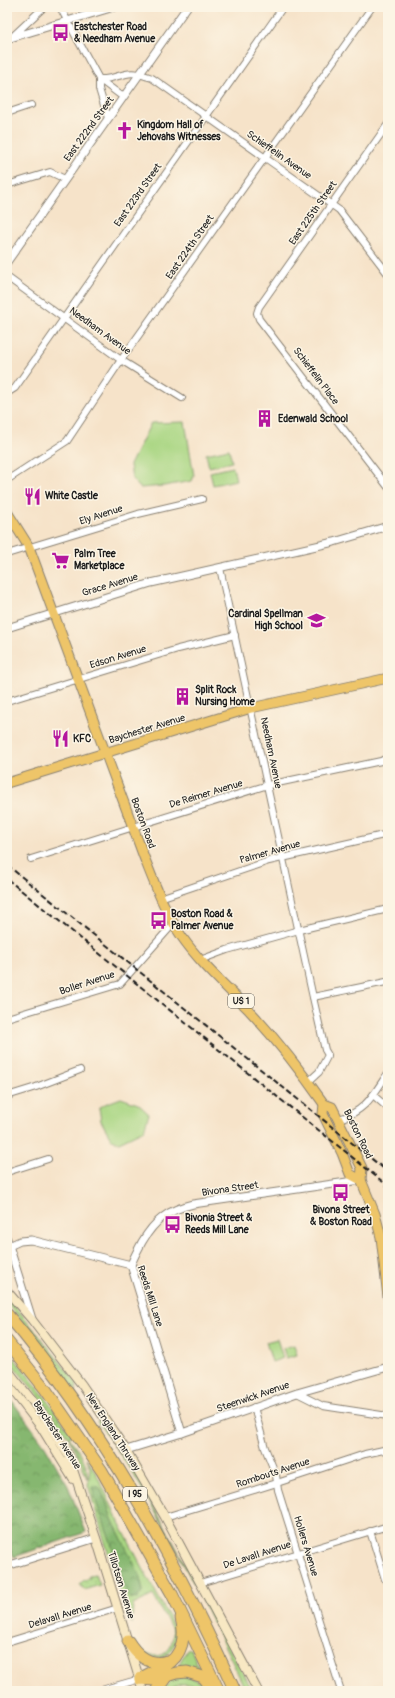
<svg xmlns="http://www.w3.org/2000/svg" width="395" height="1698" viewBox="0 0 395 1698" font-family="Pangolin,sans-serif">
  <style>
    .grass { fill: #a9d682; stroke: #62794f }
    .forest { fill: url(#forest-crowns); stroke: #516a46 }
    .park { fill: url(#park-dots); stroke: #62794f }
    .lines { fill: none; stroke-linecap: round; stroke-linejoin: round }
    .minor-casing { stroke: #898072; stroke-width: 8 }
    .tertiary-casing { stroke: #898072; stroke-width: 9 }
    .secondary-casing { stroke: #898072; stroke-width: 10 }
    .primary-casing { stroke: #898072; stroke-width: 11 }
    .motorway-casing { stroke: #898072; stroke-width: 13 }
    .minor { stroke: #fff; stroke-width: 6 }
    .tertiary { stroke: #fff; stroke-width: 7 }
    .secondary { stroke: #f8e8c3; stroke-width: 8 }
    .primary { stroke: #eec569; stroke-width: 9 }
    .motorway { stroke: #eec569; stroke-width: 11 }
    .rail { stroke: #1c1c1c; stroke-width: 2; stroke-dasharray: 6 3; stroke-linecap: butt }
    .labels { text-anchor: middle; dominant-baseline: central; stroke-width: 3; stroke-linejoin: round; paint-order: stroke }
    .shield { fill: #fcf5e5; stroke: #5f5d58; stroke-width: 1 }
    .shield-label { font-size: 9px; font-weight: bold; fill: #1c1c1c }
    .poi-label { font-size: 10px; font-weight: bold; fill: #1c1c1c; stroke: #fcf5e5; text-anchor: start }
    .street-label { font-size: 10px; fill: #1c1c1c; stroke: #fcf5e5 }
  </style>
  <defs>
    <pattern id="forest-crowns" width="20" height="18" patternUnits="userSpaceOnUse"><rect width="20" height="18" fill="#86b770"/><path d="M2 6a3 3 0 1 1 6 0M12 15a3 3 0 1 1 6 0" fill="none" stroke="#6d945b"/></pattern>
    <pattern id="park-dots" width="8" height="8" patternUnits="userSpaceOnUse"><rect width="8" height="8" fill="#a9d682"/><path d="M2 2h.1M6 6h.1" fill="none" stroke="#91b770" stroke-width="1.8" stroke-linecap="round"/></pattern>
  </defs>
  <rect width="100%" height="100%" fill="#fcf5e5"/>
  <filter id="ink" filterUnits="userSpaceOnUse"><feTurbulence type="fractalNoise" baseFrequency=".025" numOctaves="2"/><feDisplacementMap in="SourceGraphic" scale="8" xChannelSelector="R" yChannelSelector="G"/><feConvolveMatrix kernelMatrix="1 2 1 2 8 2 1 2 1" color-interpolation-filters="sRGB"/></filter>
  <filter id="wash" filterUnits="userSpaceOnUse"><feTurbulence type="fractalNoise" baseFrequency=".012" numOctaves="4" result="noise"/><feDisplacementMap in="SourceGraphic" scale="16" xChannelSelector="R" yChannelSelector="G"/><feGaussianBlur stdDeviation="0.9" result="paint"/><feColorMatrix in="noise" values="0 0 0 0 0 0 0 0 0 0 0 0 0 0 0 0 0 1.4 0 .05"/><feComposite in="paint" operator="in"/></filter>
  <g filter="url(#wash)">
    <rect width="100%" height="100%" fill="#f6e3c9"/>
    <g class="grass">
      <path d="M185 422 194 476 192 481 164 486 140 488 132 479 130 465 151 423Z"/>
      <path d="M229 449 232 462 209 467 206 454Z"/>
      <path d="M233 467 236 480 213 485 210 472Z"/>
      <path d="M121 1098 138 1104 149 1114 144 1130 119 1142 112 1140 101 1121 99 1108 105 1104Z"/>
      <path d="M7 1296 77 1383 76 1392 39 1341 7 1303Z"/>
      <path d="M277 1339 283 1358 272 1362 266 1342Z"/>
      <path d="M294 1345 297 1355 286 1358 283 1348Z"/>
      <path d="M7 1349 45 1397 72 1435 69 1437C78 1451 89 1462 87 1479 84 1471 82 1463 78 1456 63 1423 30 1386 7 1358Z"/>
      <path d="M100 1420 134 1469 253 1691H246C212 1618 176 1546 135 1477 123 1458 110 1440 97 1421Z"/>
      <path d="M87 1458C103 1483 111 1507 124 1532 141 1566 160 1599 177 1633 177 1644 170 1659 156 1658 152 1658 147 1655 143 1654L145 1652C148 1653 154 1656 157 1656 170 1655 173 1642 173 1631L153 1595 133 1605 132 1624 115 1576 88 1485 90 1468Z"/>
      <path d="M191 1649 199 1668 197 1670 179 1667 180 1662 187 1650Z"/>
      <path d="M182 1676C193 1678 203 1680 208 1691 198 1691 196 1685 188 1684 178 1682 171 1691 162 1691L172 1679Z"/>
    </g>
    <g class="forest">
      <path d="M7 1394 45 1446 68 1486 86 1532 14 1557 7 1542Z"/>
      <path d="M95 1485 100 1488 106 1501 112 1519 139 1574 143 1590 137 1599 129 1598C119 1580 116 1559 110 1540 104 1522 96 1505 92 1487Z"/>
    </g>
    <path class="park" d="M96 1575 100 1585 84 1590 80 1584 84 1580 90 1578 89 1576Z"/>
  </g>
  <g filter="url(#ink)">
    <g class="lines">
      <defs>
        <g id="minor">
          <path d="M60 7 99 79 123 97"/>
          <path d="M12 37 44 7"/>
          <path d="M99 79C109 80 116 76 126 74 135 72 143 75 152 78L339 210 388 274"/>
          <path d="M99 79V89L108 118"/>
          <path d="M7 113 31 105"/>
          <path d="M388 124 259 307 257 313 259 319 388 487"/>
          <path d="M7 185 50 172 65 179"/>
          <path d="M7 277 121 360 182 398"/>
          <path d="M7 393 15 388 283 7"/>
          <path d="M7 480 67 441 121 360 372 7"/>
          <path d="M7 554 138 514 202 499"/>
          <path d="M220 568 312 993 325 1050 328 1055 319 1072 308 1082"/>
          <path d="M7 701 178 649 235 635"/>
          <path d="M31 859 268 785 381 761 388 757"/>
          <path d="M160 898 269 861 388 834"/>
          <path d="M200 960 227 950 299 930 388 909"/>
          <path d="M313 997 386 982"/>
          <path d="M7 1018 120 984 174 923"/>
          <path d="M373 1095 388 1108"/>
          <path d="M7 1096 36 1087 80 1070"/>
          <path d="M339 1119C366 1111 373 1095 388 1073"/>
          <path d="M7 1172 48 1159"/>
          <path d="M297 1393 323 1406 388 1416"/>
          <path d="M254 1407 265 1448 276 1475 278 1490 341 1691"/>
          <path d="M165 1517 277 1483 365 1454 388 1449"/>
          <path d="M370 1531 385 1579"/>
          <path d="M200 1583 388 1526"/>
          <path d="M7 1642 118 1608"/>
          <path d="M98 1691 140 1679"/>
        </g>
        <g id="tertiary">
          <path d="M7 39 114 7"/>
          <path d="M7 262 187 7"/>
          <path d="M7 628 151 583 334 542 388 526"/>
          <path d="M7 1239 32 1319"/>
          <path d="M7 1247 20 1241 31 1240 131 1265 182 1433"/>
          <path d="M131 1265C134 1256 138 1250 142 1242 155 1220 168 1210 193 1204L361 1180"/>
          <path d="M126 1450 182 1433 297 1393 388 1367"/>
          <path d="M7 1566 96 1538"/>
        </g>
        <g id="secondary">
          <path d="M7 1291 32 1320 82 1385 126 1450 165 1517 258 1691"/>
          <path d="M7 1369 37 1407 68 1455 96 1538 143 1691"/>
          <path d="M7 1383 41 1427 73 1479"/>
        </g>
        <g id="primary">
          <path d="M7 512 29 547 144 857C155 885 165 912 182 937 201 964 225 985 248 1009 276 1039 301 1071 324 1104L332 1107 362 1168 361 1180 375 1214 381 1237 388 1297"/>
          <path d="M7 783 251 708 388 678"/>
          <path d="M324 1104 323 1114 342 1153 350 1174 361 1180"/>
        </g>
        <g id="motorway">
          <path d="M7 1314C103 1427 174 1557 235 1691"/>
          <path d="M7 1341 46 1390 102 1471 172 1594 219 1691"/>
          <path d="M128 1641C136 1654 149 1667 167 1661"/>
          <path d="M140 1679C148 1673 157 1671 165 1666 183 1655 186 1636 181 1618"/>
          <path d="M140 1679 154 1680 176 1673 187 1672 203 1677 215 1691"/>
          <path d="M156 1691 166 1677"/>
        </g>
      </defs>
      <use href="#minor" class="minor-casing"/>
      <use href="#tertiary" class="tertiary-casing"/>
      <use href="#secondary" class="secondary-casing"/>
      <use href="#primary" class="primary-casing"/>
      <use href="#motorway" class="motorway-casing"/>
      <use href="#minor" class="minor"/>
      <use href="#tertiary" class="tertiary"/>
      <use href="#secondary" class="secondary"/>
      <use href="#primary" class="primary"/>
      <use href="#motorway" class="motorway"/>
      <g class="rail">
        <path d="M7 865 388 1172"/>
        <path d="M7 879 388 1186"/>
      </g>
    </g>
  </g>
  <defs>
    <symbol id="bus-bare" viewBox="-9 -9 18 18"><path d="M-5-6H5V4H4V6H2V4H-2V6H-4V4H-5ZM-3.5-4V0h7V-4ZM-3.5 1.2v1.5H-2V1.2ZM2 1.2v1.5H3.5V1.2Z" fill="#b5179e" stroke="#fcf5e5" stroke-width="2.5" paint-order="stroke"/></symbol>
    <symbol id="church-bare" viewBox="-9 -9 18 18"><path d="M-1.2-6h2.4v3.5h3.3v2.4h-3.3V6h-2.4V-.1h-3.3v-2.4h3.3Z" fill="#b5179e" stroke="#fcf5e5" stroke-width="2.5" paint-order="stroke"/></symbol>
    <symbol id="building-bare" viewBox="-9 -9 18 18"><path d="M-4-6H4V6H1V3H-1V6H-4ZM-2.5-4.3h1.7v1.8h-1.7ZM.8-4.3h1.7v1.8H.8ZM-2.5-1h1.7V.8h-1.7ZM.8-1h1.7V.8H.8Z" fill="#b5179e" stroke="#fcf5e5" stroke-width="2.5" paint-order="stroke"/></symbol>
    <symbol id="restaurant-bare" viewBox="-9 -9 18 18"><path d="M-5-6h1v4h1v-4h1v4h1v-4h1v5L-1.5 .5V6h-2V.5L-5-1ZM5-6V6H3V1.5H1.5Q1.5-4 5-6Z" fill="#b5179e" stroke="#fcf5e5" stroke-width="2.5" paint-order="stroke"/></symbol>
    <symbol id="supermarket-bare" viewBox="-9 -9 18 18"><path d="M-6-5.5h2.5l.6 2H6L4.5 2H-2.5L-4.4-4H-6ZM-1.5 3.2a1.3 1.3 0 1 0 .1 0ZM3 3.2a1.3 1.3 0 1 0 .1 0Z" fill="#b5179e" stroke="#fcf5e5" stroke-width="2.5" paint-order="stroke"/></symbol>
    <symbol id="school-bare" viewBox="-9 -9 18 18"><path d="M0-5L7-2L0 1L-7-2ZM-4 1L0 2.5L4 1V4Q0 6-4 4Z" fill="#b5179e" stroke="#fcf5e5" stroke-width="2.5" paint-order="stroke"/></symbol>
  </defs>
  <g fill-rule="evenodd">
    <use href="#bus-bare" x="48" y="20" width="25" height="25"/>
    <use href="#church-bare" x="112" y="118" width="25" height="25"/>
    <use href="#building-bare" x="252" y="406" width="25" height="25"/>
    <use href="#restaurant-bare" x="20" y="484" width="25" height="25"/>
    <use href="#supermarket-bare" x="48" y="548" width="25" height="25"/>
    <use href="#school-bare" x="304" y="608" width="25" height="25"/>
    <use href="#building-bare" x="170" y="684" width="25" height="25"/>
    <use href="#restaurant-bare" x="48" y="726" width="25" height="25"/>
    <use href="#bus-bare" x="146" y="908" width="25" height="25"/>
    <use href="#bus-bare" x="328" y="1180" width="25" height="25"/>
    <use href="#bus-bare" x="160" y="1212" width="25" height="25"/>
  </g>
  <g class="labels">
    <g class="shield">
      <rect x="228" y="994" width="26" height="14" rx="3"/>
      <rect x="123" y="1487" width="24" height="14" rx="3"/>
    </g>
    <g class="shield-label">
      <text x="241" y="1001">US 1</text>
      <text x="135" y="1494">I 95</text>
    </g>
    <g class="poi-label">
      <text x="74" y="27">Eastchester Road<tspan x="74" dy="12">&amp; Needham Avenue</tspan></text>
      <text x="137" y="125">Kingdom Hall of<tspan x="137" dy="12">Jehovahs Witnesses</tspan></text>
      <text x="278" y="419">Edenwald School</text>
      <text x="45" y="496">White Castle</text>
      <text x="74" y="554">Palm Tree<tspan x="74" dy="12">Marketplace</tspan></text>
      <text x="303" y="614" text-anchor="end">Cardinal Spellman<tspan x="303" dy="12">High School</tspan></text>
      <text x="195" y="690">Split Rock<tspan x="195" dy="12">Nursing Home</tspan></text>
      <text x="73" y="739">KFC</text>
      <text x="171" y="914">Boston Road &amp;<tspan x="171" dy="12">Palmer Avenue</tspan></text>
      <text x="341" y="1210" text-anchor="middle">Bivona Street<tspan x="341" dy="12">&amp; Boston Road</tspan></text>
      <text x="185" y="1218">Bivonia Street &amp;<tspan x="185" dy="12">Reeds Mill Lane</tspan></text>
    </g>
    <g class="street-label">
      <text transform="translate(89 129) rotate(-54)">East 222nd Street</text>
      <text transform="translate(279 155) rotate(35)">Schieffelin Avenue</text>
      <text transform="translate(138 195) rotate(-55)">East 223rd Street</text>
      <text transform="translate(313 213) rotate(-55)">East 225th Street</text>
      <text transform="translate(190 247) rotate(-55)">East 224th Street</text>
      <text transform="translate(100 331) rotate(36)">Needham Avenue</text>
      <text transform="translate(316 376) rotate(53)">Schieffelin Place</text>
      <text transform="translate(101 515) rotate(-18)">Ely Avenue</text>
      <text transform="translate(110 585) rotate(-17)">Grace Avenue</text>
      <text transform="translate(118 657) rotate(-17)">Edson Avenue</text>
      <text transform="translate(147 729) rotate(-17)">Baychester Avenue</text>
      <text transform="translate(271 753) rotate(78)">Needham Avenue</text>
      <text transform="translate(206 794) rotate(-17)">De Reimer Avenue</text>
      <text transform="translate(143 823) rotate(70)">Boston Road</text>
      <text transform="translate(270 852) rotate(-16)">Palmer Avenue</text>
      <text transform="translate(87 983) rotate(-18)">Boller Avenue</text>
      <text transform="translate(358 1134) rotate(64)">Boston Road</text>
      <text transform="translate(230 1189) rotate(-8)">Bivona Street</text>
      <text transform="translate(150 1296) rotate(72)">Reeds Mill Lane</text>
      <text transform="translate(253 1397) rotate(-19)">Steenwick Avenue</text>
      <text transform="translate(113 1432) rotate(57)">New England Thruway</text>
      <text transform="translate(57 1435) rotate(57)">Baychester Avenue</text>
      <text transform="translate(273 1473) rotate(-18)">Rombouts Avenue</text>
      <text transform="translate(306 1546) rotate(73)">Hollers Avenue</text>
      <text transform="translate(257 1555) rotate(-18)">De Lavall Avenue</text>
      <text transform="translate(121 1585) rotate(73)">Tillotson Avenue</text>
      <text transform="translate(60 1616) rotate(-17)">Delavall Avenue</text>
    </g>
  </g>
  <rect width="395" height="1698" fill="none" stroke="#fcf5e5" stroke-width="24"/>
</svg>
